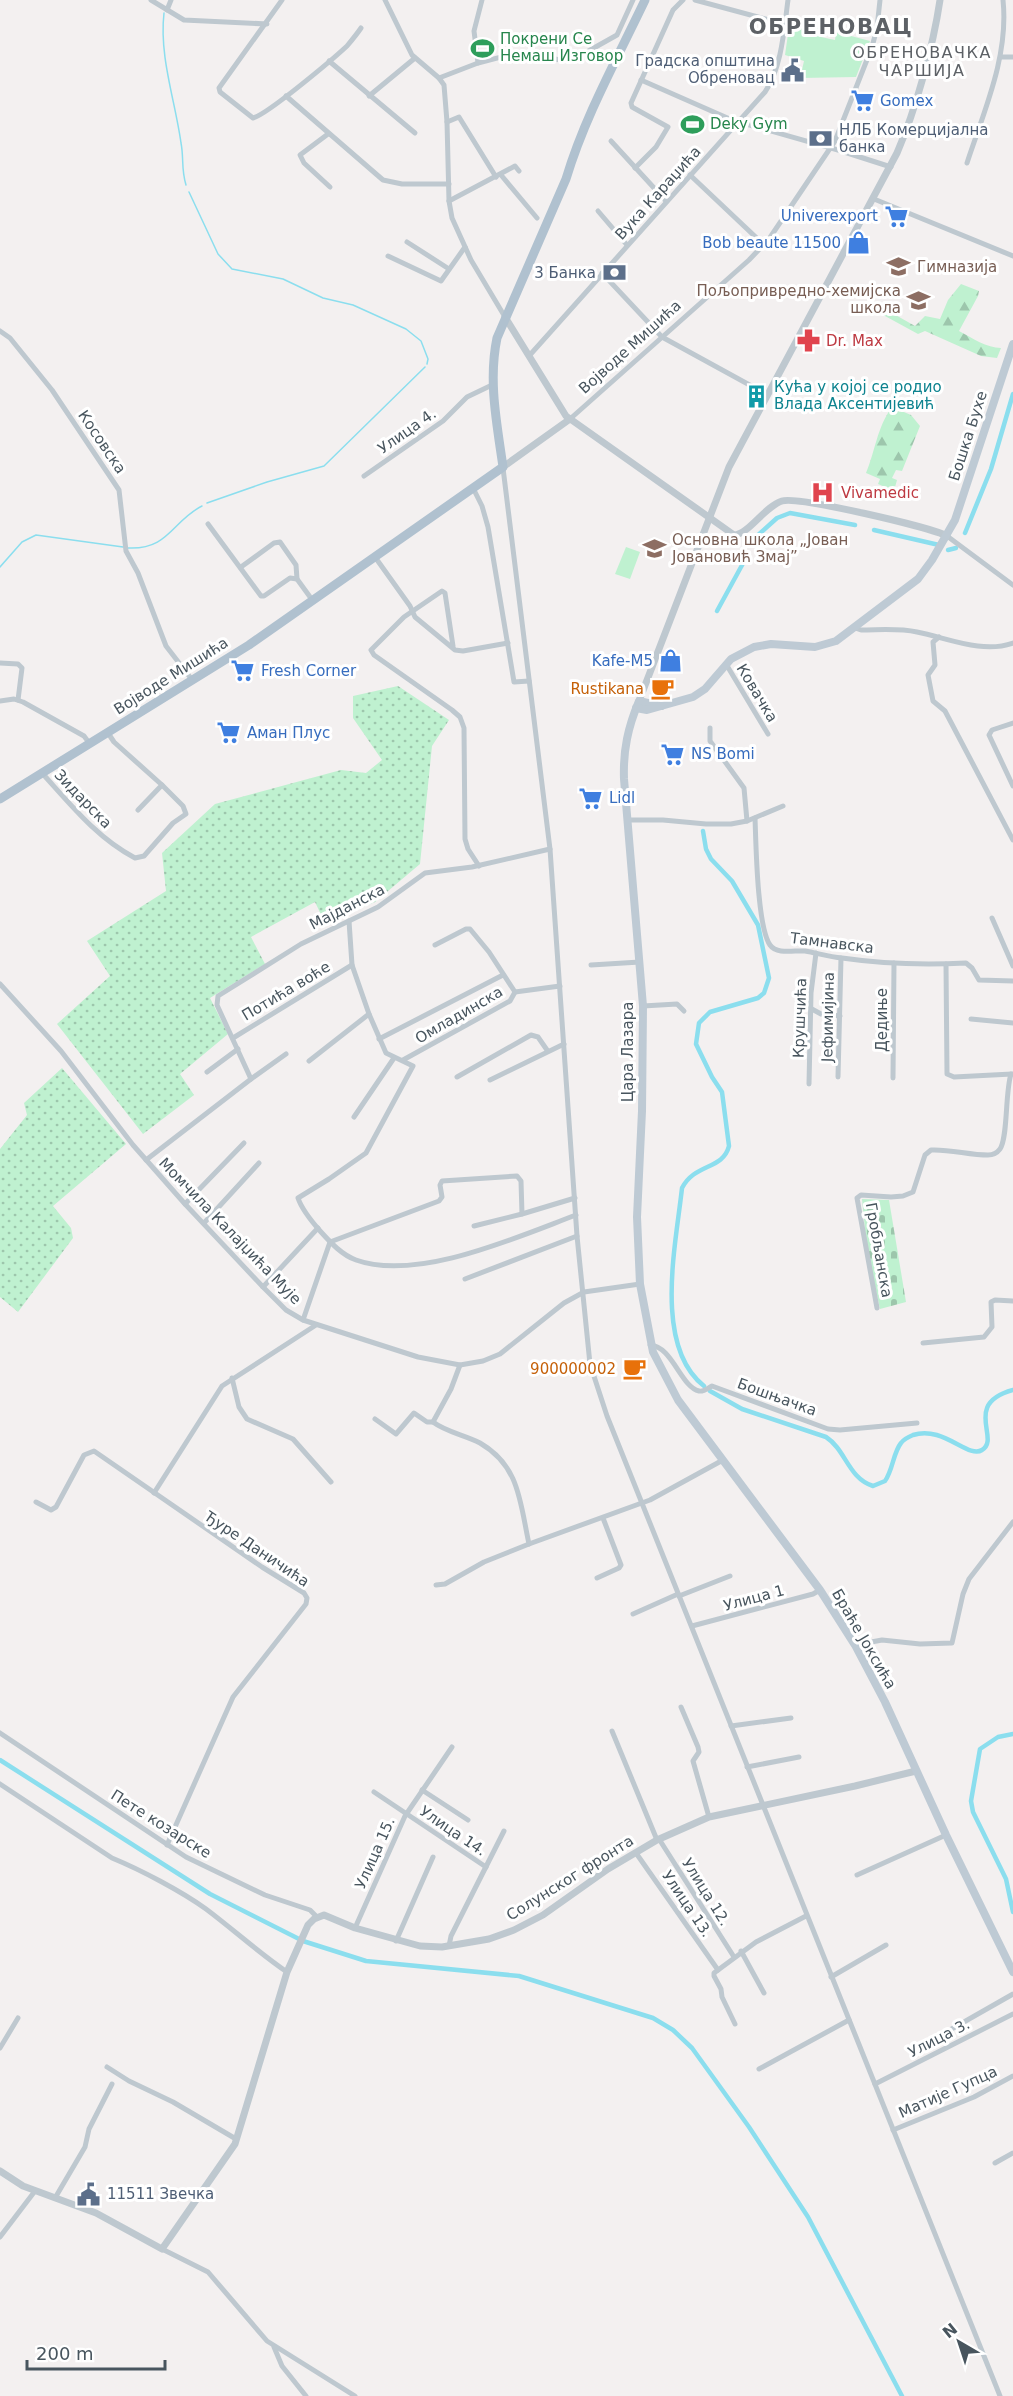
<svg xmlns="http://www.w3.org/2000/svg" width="1013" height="2396" viewBox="0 0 1013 2396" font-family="'DejaVu Sans',sans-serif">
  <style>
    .grass { fill: url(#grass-dots) }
    .forest { fill: url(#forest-firs) }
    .cemetery { fill: url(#cemetery-stones) }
    .park { fill: #bff1d0 }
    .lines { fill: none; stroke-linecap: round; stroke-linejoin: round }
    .stream { stroke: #8bdeee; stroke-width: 1.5 }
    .canal { stroke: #8bdeee; stroke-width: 4.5 }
    .minor { stroke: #bec8cf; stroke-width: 5 }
    .tertiary { stroke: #bec8cf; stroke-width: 7 }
    .secondary { stroke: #becad4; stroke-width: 8 }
    .primary { stroke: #b0c1cf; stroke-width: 9 }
    .labels { text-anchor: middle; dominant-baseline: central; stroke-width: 6; stroke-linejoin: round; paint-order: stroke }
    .leisure-label { font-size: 15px; fill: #27864d; stroke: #fff; text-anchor: start }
    .service-label { font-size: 15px; fill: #4e5e75; stroke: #fff; text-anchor: end }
    .shop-label { font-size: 15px; fill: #366cbe; stroke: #fff; text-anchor: start }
    .street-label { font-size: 15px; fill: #48555e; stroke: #fff }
    .education-label { font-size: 15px; fill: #785e54; stroke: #fff; text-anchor: start }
    .health-label { font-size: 15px; fill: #be3a42; stroke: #fff; text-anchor: start }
    .culture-label { font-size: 15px; fill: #0d838f; stroke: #fff; text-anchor: start }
    .food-label { font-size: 15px; fill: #c56008; stroke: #fff; text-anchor: end }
    .neighbourhood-label { font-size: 16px; letter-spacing: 1.5px; fill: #5d6166; stroke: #fff }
    .district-label { font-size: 21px; font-weight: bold; letter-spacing: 1.5px; fill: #5d6166; stroke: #fff }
  </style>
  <defs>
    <pattern id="grass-dots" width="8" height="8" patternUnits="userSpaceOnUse" patternTransform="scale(1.5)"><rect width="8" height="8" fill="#bff1d0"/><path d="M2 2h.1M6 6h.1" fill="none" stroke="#9dc6ac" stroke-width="1.8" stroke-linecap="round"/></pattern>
    <pattern id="forest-firs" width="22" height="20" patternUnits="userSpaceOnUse" patternTransform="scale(1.5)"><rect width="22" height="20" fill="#bff1d0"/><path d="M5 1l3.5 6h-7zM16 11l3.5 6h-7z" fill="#9dc6ac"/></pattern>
    <pattern id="cemetery-stones" width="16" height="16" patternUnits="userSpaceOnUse" patternTransform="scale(1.5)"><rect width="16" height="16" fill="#bff1d0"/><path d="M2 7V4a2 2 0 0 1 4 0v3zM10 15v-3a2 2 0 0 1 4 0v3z" fill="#9dc6ac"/></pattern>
  </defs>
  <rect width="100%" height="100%" fill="#f3f0f0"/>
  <g class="grass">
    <path d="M398 686 449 720 432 746 420 864 375 902 347 913 326 925 315 902 251 937 265 964 210 998 228 1034 180 1074 194 1095 143 1134 57 1024 110 976 87 941 166 891 162 853 215 804 341 770 366 773 382 760 353 718V696Z"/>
    <path d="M62 1068 126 1144 53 1206 71 1228 73 1238 18 1312 0 1297V1149L27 1115 24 1103Z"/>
  </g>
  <g class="forest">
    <path d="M961 284 979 291 978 296 959 331C972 338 987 348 1001 348L997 358 981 356 925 331 918 334 874 310 878 305 915 326 925 316 940 319 948 300Z"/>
    <path d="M892 407 911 415 920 426 902 471 896 470 892 478 897 480 894 491 878 484 880 479 866 473C875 452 877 427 892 407Z"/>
  </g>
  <path class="cemetery" d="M862 1199 889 1200 906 1302 880 1309 867 1250Z"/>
  <g class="park">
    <path d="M790 20 822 29 821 37 835 40 836 32 870 41 856 77 800 78 804 61 785 55Z"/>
    <path d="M626 547 640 552 630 579 615 574Z"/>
  </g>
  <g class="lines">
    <g class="stream">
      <path d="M164 13C159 56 175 100 181 143 184 158 181 169 186 185"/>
      <path d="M189 192 218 254 232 269 283 279 323 298 353 305 406 329 421 341 428 359 427 364"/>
      <path d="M207 503 267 482 324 466 425 367"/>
      <path d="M128 548C169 550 172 521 202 506"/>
      <path d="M0 567 22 542 36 535 123 547"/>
    </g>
    <g class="canal">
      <path d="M874 530 939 545"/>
      <path d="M965 533 991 469 1013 394"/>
      <path d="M757 536 777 518 790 513 855 525"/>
      <path d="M948 550 956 548"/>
      <path d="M717 611 747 556"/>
      <path d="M703 831 706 849 711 859 732 881 758 925 769 978 764 993 758 998 710 1012 699 1023 696 1044 712 1077 722 1092 729 1146C723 1170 695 1163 682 1188 676 1244 653 1346 704 1386"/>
      <path d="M710 1391 742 1409 826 1437C846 1450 848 1478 873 1486L885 1481C893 1470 893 1453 901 1443 904 1439 908 1437 913 1435 943 1425 968 1459 982 1450 1001 1439 962 1404 1013 1390"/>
      <path d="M1013 1734 998 1737 980 1749 971 1801 973 1812 1006 1879 1013 1912"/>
      <path d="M0 1760 210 1894 303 1941 366 1961 519 1976 653 2018 673 2030 692 2048 749 2127 808 2217 902 2396"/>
    </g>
    <g class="minor">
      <path d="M151 0 184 20 267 24"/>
      <path d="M282 0 219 88 220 92 253 118C268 114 333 59 347 46 352 40 357 34 361 28"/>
      <path d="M385 0 412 55 439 78 444 85 447 122 449 201 452 218 471 260 505 317"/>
      <path d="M695 0 784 24"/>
      <path d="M167 10 171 0"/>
      <path d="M1001 57H1013"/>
      <path d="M329 61 415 133"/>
      <path d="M478 63 474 31 482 0"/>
      <path d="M439 78 478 63 513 54 526 53 560 60 576 58 617 35 633 0"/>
      <path d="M641 80 732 120 838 150 891 167"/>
      <path d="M286 96 383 180 402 184H449"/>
      <path d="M369 96 415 58"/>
      <path d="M447 122 459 117 496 177"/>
      <path d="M328 134 300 155 304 163 330 187"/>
      <path d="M611 141 666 201"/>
      <path d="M967 163C984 111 1009 56 1003 0"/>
      <path d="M635 168 656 147 668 127 632 107 631 103 673 10 683 0"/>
      <path d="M501 175 537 218"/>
      <path d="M690 175 764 245"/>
      <path d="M874 199 1013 256"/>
      <path d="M449 201 515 166 519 171"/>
      <path d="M598 211 627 245"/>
      <path d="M407 242 449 269"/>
      <path d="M388 256 441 281 465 247"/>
      <path d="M602 273 662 337 768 395"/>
      <path d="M0 331 10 338 52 390 119 490 126 551 138 573 166 646 193 681"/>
      <path d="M529 356 765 92C782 67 784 29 788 0"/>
      <path d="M570 419 749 260 769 239 835 141 872 47 877 28 880 0"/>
      <path d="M503 468 550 849 577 1236 590 1364 607 1416 1000 2396"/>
      <path d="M364 476 443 421 467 397 492 385"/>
      <path d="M473 488 482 506 488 527 514 682 529 681"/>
      <path d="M208 524 261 596H264L290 578 297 579"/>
      <path d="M947 536 1013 585"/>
      <path d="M375 557 410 606 415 617 455 650 463 651 508 643"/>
      <path d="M241 567 274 543 280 542 296 565 297 579 313 601"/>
      <path d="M855 628 861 630C880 630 898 628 917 632 948 638 982 654 1013 643"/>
      <path d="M939 637 933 642 935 665 928 675 933 701 945 711 1013 840"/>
      <path d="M453 646 445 593 442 591 404 617 371 650 374 655 452 710 460 717 464 728 465 839 468 849 479 866"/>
      <path d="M0 663 18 664 22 668 18 700"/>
      <path d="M726 664 768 734"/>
      <path d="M0 701 14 699 23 702 84 736 90 744"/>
      <path d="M1013 723 992 730 989 735 1013 786"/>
      <path d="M710 728V741L744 788 747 821"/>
      <path d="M108 733 114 742 162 785 138 810"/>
      <path d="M42 773C71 805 97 838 135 858L144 856 173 823 186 814 183 806 162 785"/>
      <path d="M755 818C756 843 757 926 770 945 777 955 795 950 805 951 817 953 829 957 842 958 883 964 924 965 966 963L972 968 979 980 1013 981"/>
      <path d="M628 820H663L706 824H731L747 821 783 806"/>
      <path d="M992 918 1013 966"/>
      <path d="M349 921 352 965 369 1014"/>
      <path d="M435 945 466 929H470L489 952 515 992"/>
      <path d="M946 964 947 1074 954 1077 1012 1074"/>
      <path d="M591 965 640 962"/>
      <path d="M0 984 61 1051 133 1145 185 1204 263 1287 286 1310 303 1320 418 1357 460 1365 483 1361 500 1354 564 1303 584 1292 640 1284"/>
      <path d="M515 992 560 986"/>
      <path d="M643 1006 677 1004 684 1011"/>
      <path d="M810 1008 821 1014 840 1016"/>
      <path d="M971 1019 1013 1023"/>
      <path d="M233 1038 352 965"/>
      <path d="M379 1039 503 975"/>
      <path d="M403 1060 510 1001 515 992"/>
      <path d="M309 1061 369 1014 386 1053 413 1066 366 1153 329 1179 298 1198C302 1210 313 1223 321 1232 331 1243 342 1255 356 1260 417 1282 517 1237 576 1215"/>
      <path d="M207 1072 238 1049"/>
      <path d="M457 1077 531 1035 538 1037 547 1050"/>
      <path d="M838 1077 841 958"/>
      <path d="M893 1078 894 963"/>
      <path d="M251 1079 286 1054"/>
      <path d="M490 1080 564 1044"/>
      <path d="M809 1084 811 993 816 953"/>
      <path d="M354 1117 394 1058"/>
      <path d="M146 1160 251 1079 217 1005 218 996 301 944 378 907 425 873 472 867 550 849"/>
      <path d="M185 1204 244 1143"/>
      <path d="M204 1223 259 1163"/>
      <path d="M474 1226 522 1214 575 1198"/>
      <path d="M465 1279 577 1236"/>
      <path d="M263 1287 318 1228"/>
      <path d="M877 1308 857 1198 861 1195 891 1197 903 1196 913 1192 925 1155 931 1150C950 1149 969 1155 988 1155 992 1155 997 1153 1000 1149 1008 1138 1005 1092 1011 1074"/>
      <path d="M303 1320 330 1242 439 1201 442 1197 440 1185 442 1181 517 1176 521 1181 522 1214"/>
      <path d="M923 1343 984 1337 992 1327 991 1302 995 1300 1013 1301"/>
      <path d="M650 1345C672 1346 681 1387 699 1391 704 1392 708 1388 712 1386L828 1429 840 1430 917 1423"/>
      <path d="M232 1378 239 1407 247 1419 293 1439 331 1482"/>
      <path d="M375 1419 396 1434 414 1413 427 1422H433C446 1432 465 1435 480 1443 520 1466 520 1503 529 1544"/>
      <path d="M433 1422 451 1389 460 1365"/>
      <path d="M154 1493 222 1386 316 1325"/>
      <path d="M36 1502 51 1510 56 1507 84 1455 94 1451 262 1567 304 1593 307 1598 306 1604 233 1697 167 1845"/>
      <path d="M597 1578 619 1568 621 1565 603 1518"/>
      <path d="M436 1585 445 1584 484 1562 529 1544 650 1500 723 1460"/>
      <path d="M679 1596 730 1576"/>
      <path d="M633 1614 678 1594"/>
      <path d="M692 1626 813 1594 820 1590"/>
      <path d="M855 1645 882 1640 920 1644 952 1643 963 1594 969 1579 1013 1522"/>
      <path d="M681 1707 698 1747 699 1752 693 1761 709 1817"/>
      <path d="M731 1726 791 1718"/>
      <path d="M612 1731 657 1840"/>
      <path d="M0 1733 186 1857 265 1895 310 1910 317 1917"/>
      <path d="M747 1767 799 1757"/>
      <path d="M0 1784 112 1858C141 1870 181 1891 206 1909 234 1930 259 1953 287 1972"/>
      <path d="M422 1790 468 1820"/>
      <path d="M374 1792 486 1867"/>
      <path d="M659 1839 734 1957"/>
      <path d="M636 1853 718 1970"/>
      <path d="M857 1875 946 1835"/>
      <path d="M355 1928 405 1816 452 1747"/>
      <path d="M396 1941 433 1857"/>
      <path d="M449 1946 451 1936 504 1831"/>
      <path d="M741 1951 764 1993"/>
      <path d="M831 1977 886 1945"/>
      <path d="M735 2024 722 1997 721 1989 714 1976V1973L756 1942 806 1916"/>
      <path d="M927 2043 1013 1994"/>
      <path d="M0 2048 18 2018"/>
      <path d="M107 2067 129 2081 173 2102 236 2139"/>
      <path d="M759 2069 849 2020"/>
      <path d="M875 2084 1013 2014"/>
      <path d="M893 2130 974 2097 1013 2076"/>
      <path d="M995 2163 1013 2153"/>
      <path d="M55 2198 85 2147 89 2129 112 2084"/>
      <path d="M0 2237 35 2191"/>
      <path d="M162 2249 208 2272 267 2341 355 2396"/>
      <path d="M274 2347 282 2366 306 2396"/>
    </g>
    <g class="tertiary">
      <path d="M505 317 566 416 734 535C749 534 764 507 782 501 797 496 930 527 947 536"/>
      <path d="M503 467 570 419"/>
      <path d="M639 701 729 467 897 153C916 109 933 47 940 0"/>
      <path d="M0 2171 23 2186 96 2213 162 2249 235 2144 287 1972 308 1925 314 1919 324 1915 355 1928 420 1946 442 1947 489 1939 514 1930 543 1915 608 1869 657 1840 709 1817 855 1786 916 1771"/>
    </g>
    <g class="secondary">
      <path d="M661 706 639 701C628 727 623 750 624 779L643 1006 642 1111 637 1217 640 1284 653 1352 678 1400 820 1590 855 1645 885 1702 946 1835 1013 1972"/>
      <path d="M636 708 647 710 693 697 705 689 731 659 754 647 771 644 815 647 836 641 918 579 932 560 955 520 1013 344"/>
    </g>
    <path class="primary" d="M0 799 249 645 503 467C497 424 488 381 497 338L566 179C585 116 617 59 645 0"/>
  </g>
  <defs>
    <symbol id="stadium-bare" viewBox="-9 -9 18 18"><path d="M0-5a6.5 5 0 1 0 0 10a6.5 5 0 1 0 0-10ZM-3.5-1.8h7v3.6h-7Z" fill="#2e9e5b" stroke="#fff" stroke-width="2.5" paint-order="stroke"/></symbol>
    <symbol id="civic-bare" viewBox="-9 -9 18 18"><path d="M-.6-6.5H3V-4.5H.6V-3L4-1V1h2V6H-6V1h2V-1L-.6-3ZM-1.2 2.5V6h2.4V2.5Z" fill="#5c6f8a" stroke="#fff" stroke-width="2.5" paint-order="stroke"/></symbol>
    <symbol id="supermarket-bare" viewBox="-9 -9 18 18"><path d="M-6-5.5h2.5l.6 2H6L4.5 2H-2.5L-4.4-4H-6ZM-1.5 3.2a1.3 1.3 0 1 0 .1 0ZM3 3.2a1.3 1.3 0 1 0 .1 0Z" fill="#3f7fe0" stroke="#fff" stroke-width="2.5" paint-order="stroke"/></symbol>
    <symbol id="bank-bare" viewBox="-9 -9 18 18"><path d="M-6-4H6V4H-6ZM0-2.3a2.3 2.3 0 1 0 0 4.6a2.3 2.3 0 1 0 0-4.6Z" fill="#5c6f8a" stroke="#fff" stroke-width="2.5" paint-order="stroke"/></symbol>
    <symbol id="shop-bare" viewBox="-9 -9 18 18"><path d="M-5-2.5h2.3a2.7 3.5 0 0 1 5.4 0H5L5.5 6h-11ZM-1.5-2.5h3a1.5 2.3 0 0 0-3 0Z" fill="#3f7fe0" stroke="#fff" stroke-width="2.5" paint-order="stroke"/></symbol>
    <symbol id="school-bare" viewBox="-9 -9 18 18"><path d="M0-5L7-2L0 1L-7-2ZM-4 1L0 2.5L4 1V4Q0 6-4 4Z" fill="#8d6e63" stroke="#fff" stroke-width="2.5" paint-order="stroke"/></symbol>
    <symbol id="pharmacy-bare" viewBox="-9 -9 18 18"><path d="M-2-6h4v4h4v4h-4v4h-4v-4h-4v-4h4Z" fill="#e0444e" stroke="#fff" stroke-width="2.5" paint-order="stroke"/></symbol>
    <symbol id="building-bare" viewBox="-9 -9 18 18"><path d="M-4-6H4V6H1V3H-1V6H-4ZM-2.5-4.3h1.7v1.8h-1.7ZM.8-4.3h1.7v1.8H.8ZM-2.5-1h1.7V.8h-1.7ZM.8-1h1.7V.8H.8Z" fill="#0f9aa8" stroke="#fff" stroke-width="2.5" paint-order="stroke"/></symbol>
    <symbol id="hospital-bare" viewBox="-9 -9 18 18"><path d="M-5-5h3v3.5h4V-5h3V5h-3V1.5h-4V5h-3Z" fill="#e0444e" stroke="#fff" stroke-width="2.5" paint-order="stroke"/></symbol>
    <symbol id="cafe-bare" viewBox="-9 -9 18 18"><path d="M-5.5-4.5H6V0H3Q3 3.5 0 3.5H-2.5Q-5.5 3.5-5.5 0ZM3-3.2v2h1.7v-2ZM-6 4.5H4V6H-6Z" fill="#e8710a" stroke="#fff" stroke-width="2.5" paint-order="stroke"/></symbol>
  </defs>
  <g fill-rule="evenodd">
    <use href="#stadium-bare" x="466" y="32" width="33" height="33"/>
    <use href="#civic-bare" x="776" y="54" width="33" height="33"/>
    <use href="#supermarket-bare" x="846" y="84" width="33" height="33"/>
    <use href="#stadium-bare" x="676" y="108" width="33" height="33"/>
    <use href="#bank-bare" x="804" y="122" width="33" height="33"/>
    <use href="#supermarket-bare" x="880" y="200" width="33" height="33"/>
    <use href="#shop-bare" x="842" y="226" width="33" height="33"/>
    <use href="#school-bare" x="882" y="250" width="33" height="33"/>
    <use href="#bank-bare" x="598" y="256" width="33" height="33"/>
    <use href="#school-bare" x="902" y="284" width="33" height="33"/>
    <use href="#pharmacy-bare" x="792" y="324" width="33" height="33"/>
    <use href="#building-bare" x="740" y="380" width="33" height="33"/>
    <use href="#hospital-bare" x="806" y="476" width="33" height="33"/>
    <use href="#school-bare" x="638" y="532" width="33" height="33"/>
    <use href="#shop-bare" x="654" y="644" width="33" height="33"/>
    <use href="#supermarket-bare" x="226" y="654" width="33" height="33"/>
    <use href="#cafe-bare" x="646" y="672" width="33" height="33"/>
    <use href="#supermarket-bare" x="212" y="716" width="33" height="33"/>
    <use href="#supermarket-bare" x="656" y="738" width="33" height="33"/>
    <use href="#supermarket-bare" x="574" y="782" width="33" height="33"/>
    <use href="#cafe-bare" x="618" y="1352" width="33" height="33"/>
    <use href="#civic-bare" x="72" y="2178" width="33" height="33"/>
  </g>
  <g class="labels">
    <g class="leisure-label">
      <text x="500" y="39">Покрени Се<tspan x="500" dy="17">Немаш Изговор</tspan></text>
      <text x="710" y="124">Deky Gym</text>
    </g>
    <g class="service-label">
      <text x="775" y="61">Градска општина<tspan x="775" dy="17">Обреновац</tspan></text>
      <text x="839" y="130" text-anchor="start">НЛБ Комерцијална<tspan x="839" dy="17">банка</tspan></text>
      <text x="596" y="273">3 Банка</text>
      <text x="107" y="2194" text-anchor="start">11511 Звечка</text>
    </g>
    <g class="shop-label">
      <text x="880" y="101">Gomex</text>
      <text x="878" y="216" text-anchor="end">Univerexport</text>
      <text x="841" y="243" text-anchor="end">Bob beaute 11500</text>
      <text x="653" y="661" text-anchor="end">Kafe-M5</text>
      <text x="261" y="671">Fresh Corner</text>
      <text x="247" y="733">Аман Плус</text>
      <text x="691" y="754">NS Bomi</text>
      <text x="609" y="798">Lidl</text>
    </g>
    <g class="street-label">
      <text transform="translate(658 193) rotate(-48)">Вука Караџића</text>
      <text transform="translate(630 347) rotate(-42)">Војводе Мишића</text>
      <text transform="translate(407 431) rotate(-35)">Улица 4.</text>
      <text transform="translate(968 436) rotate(-72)">Бошка Бухе</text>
      <text transform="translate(102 442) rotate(56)">Косовска</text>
      <text transform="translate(171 676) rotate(-32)">Војводе Мишића</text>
      <text transform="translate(757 693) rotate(59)">Ковачка</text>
      <text transform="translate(83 799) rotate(46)">Зидарска</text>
      <text transform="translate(347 907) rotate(-27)">Мајданска</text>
      <text transform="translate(832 943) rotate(7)">Тамнавска</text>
      <text transform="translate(286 991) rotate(-31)">Потића воће</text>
      <text transform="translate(459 1015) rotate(-30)">Омладинска</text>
      <text transform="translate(828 1017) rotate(-89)">Јефимијина</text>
      <text transform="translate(800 1018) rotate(-88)">Крушчића</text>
      <text transform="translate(882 1020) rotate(-90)">Дедиње</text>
      <text transform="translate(628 1052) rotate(-90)">Цара Лазара</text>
      <text transform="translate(230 1231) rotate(46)">Момчила Калајџића Мује</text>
      <text transform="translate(879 1250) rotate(80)">Гробљанска</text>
      <text transform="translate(777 1397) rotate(20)">Бошњачка</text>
      <text transform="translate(257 1549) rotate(34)">Ђуре Даничића</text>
      <text transform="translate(754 1598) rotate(-15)">Улица 1</text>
      <text transform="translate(864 1639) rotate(60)">Браће Јоксића</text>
      <text transform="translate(161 1824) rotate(32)">Пете козарске</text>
      <text transform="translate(453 1831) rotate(34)">Улица 14.</text>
      <text transform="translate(375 1853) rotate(-66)">Улица 15.</text>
      <text transform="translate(570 1878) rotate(-32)">Солунског фронта</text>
      <text transform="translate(706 1892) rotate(58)">Улица 12.</text>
      <text transform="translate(687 1904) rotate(56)">Улица 13.</text>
      <text transform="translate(939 2038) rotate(-27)">Улица 3.</text>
      <text transform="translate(948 2092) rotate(-24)">Матије Гупца</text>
    </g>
    <g class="education-label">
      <text x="917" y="267">Гимназија</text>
      <text x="901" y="291" text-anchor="end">Пољопривредно-хемијска<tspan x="901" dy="17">школа</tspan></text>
      <text x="672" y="540">Основна школа „Јован<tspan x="672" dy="17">Јовановић Змај”</tspan></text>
    </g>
    <g class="health-label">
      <text x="826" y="341">Dr. Max</text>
      <text x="841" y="493">Vivamedic</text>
    </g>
    <g class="culture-label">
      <text x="774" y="387">Кућа у којој се родио<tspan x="774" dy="17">Влада Аксентијевић</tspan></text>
    </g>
    <g class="food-label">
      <text x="644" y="689">Rustikana</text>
      <text x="616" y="1369">900000002</text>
    </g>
    <g class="neighbourhood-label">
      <text x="922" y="52">ОБРЕНОВАЧКА<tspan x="922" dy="18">ЧАРШИЈА</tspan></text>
    </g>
    <g class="district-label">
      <text x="831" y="27">ОБРЕНОВАЦ</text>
    </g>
  </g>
  <g transform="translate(959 2342) rotate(321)" stroke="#ffffff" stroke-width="4.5" paint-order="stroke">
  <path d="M0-4.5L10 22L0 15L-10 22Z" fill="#48555e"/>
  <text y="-9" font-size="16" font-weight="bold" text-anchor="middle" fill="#48555e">N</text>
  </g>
  <path d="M27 2360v9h138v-9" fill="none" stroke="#48555e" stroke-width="3"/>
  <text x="36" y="2360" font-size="18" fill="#48555e" stroke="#ffffff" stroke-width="4.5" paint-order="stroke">200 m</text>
</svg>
